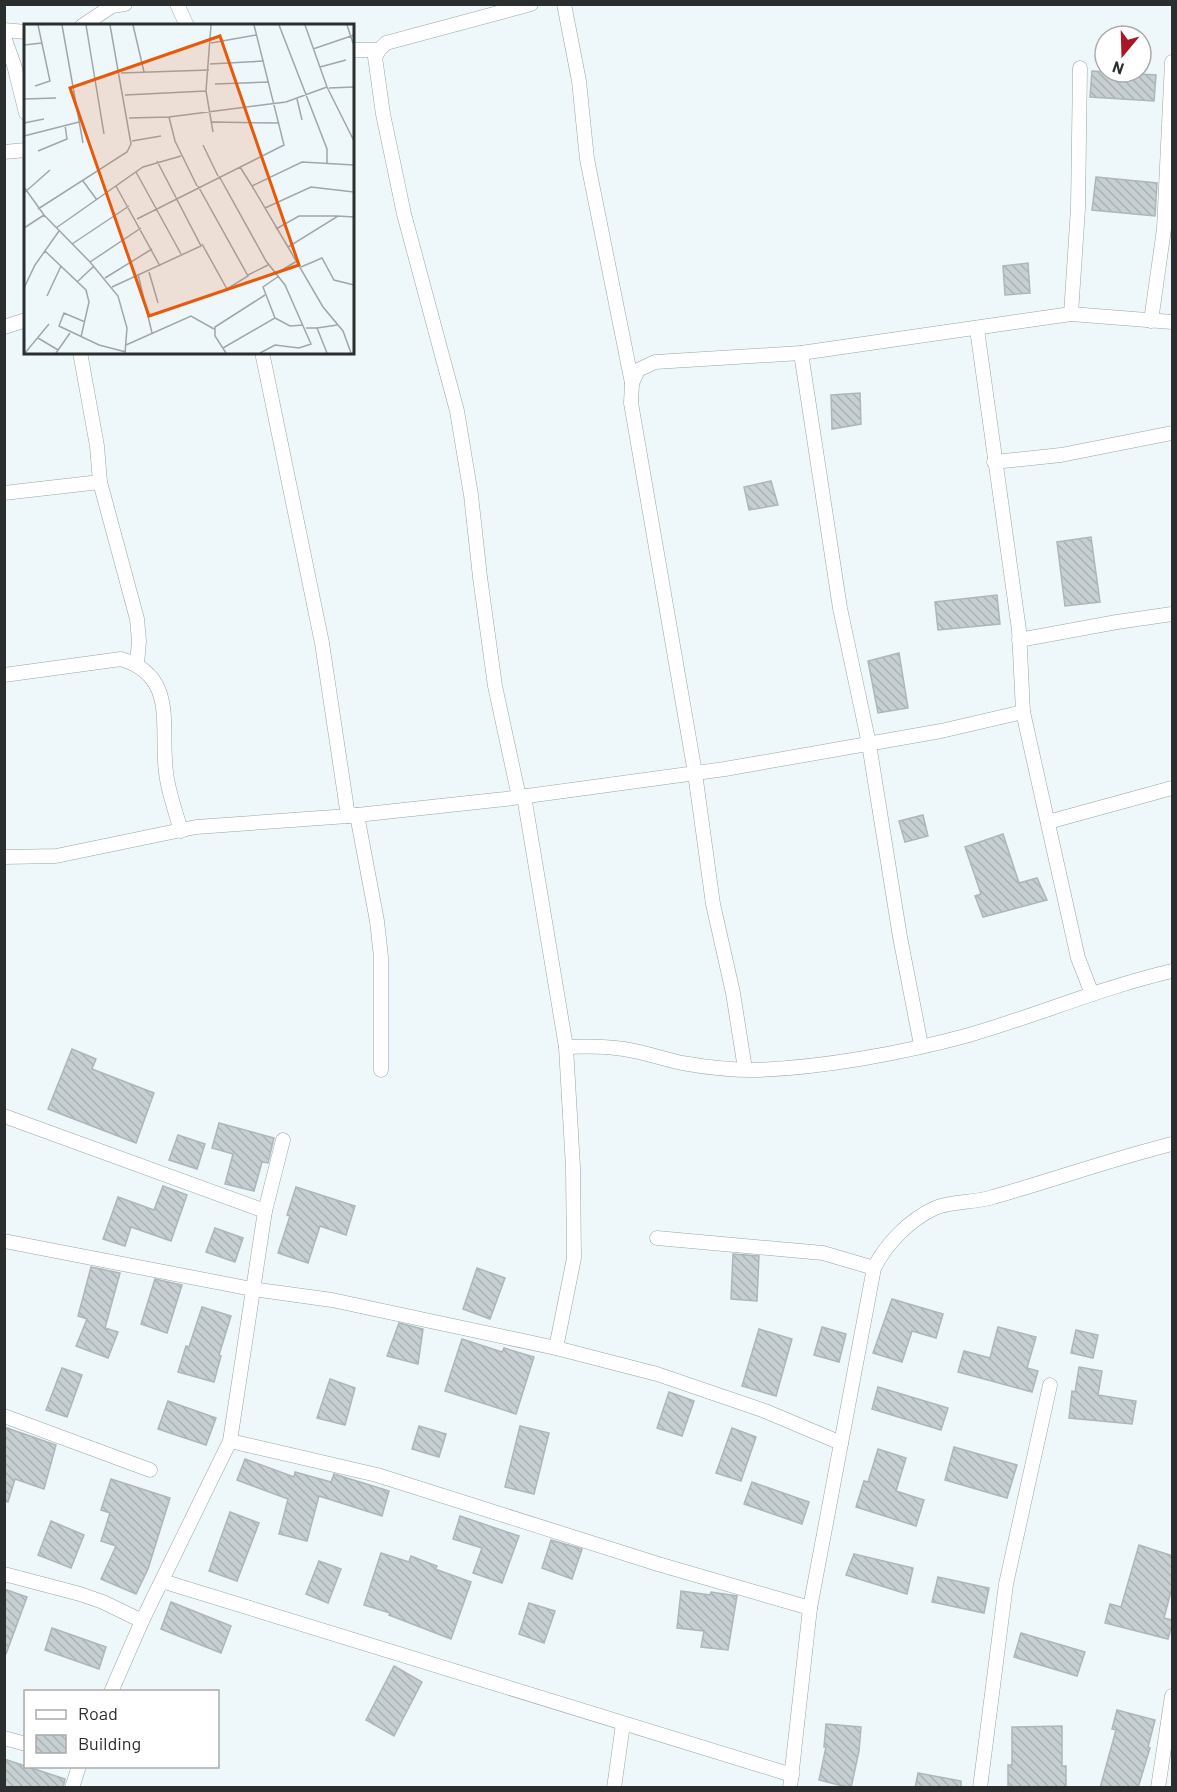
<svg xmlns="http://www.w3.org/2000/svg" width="1177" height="1792" viewBox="0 0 1177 1792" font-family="Barlow,sans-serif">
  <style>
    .building { fill: url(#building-back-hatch); stroke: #adb6b8; stroke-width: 1.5 }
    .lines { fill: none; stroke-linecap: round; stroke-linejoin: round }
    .street-casing { stroke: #9ba4a7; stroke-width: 15 }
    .street { stroke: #fff; stroke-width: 14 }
    .inset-road { fill: none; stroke: #a0a7a9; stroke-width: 1.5 }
    .view { fill: #e8590c; fill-opacity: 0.15; stroke: #e8590c; stroke-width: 3 }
    .inset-edge { fill: none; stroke: #2a2e2f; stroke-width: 3 }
  </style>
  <defs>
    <pattern id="building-back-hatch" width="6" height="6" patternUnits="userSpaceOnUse" patternTransform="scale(1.5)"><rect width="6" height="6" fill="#c6cfd1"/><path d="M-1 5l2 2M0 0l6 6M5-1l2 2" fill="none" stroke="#aab2b4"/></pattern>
  </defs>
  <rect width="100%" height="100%" fill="#eef7fa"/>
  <g class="building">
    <path d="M1092 71 1156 75 1154 101 1090 97Z"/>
    <path d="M1096 177 1157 183 1155 216 1092 210Z"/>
    <path d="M1028 263 1030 293 1005 295 1003 266Z"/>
    <path d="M860 393 861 424 832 429 831 395Z"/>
    <path d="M771 481 778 505 749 510 744 487Z"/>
    <path d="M1091 537 1100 602 1065 606 1057 542Z"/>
    <path d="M997 595 1000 624 938 630 935 602Z"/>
    <path d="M899 653 908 708 878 713 868 661Z"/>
    <path d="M923 815 928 836 905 842 899 821Z"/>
    <path d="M1003 834 1019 883 1037 878 1047 900 983 917 975 896 981 894 965 847Z"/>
    <path d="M72 1049 96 1059 92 1069 154 1093 136 1143 48 1109Z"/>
    <path d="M219 1123 274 1138 268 1163 262 1162 254 1191 225 1184 233 1154 212 1148Z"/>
    <path d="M178 1135 205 1144 197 1169 169 1160Z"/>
    <path d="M163 1186 187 1195 171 1241 131 1227 125 1246 103 1239 118 1197 154 1210Z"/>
    <path d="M296 1187 355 1206 346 1235 320 1226 308 1263 278 1253 290 1216 287 1215Z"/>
    <path d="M215 1228 243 1238 235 1262 206 1252Z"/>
    <path d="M733 1254 759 1256 757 1301 731 1299Z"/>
    <path d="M91 1267 120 1273 105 1328 118 1332 108 1358 76 1346 87 1319 78 1316Z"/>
    <path d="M477 1268 505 1278 490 1319 463 1309Z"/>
    <path d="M155 1279 182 1285 167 1333 141 1324Z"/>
    <path d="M892 1299 943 1314 936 1338 912 1331 902 1362 873 1353Z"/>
    <path d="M202 1307 231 1316 219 1355 221 1356 214 1382 178 1372 186 1346 189 1347Z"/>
    <path d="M399 1323 423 1329 418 1364 387 1356Z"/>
    <path d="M822 1327 846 1334 839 1362 814 1355Z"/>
    <path d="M998 1327 1036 1337 1027 1368 1038 1371 1032 1392 958 1372 964 1351 990 1358Z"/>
    <path d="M759 1329 792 1339 776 1396 742 1386Z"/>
    <path d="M1076 1330 1098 1335 1093 1358 1071 1353Z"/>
    <path d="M462 1339 502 1352 504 1348 534 1357 516 1414 445 1391Z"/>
    <path d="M1079 1367 1102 1371 1098 1395 1136 1401 1132 1424 1069 1418 1072 1391 1075 1392Z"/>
    <path d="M62 1368 82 1375 67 1417 46 1410Z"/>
    <path d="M330 1379 355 1388 345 1425 317 1418Z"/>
    <path d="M878 1387 948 1408 941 1430 872 1409Z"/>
    <path d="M669 1392 694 1401 682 1436 657 1428Z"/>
    <path d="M168 1401 216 1418 206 1445 158 1429Z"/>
    <path d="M419 1426 446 1434 439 1457 412 1449Z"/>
    <path d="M520 1426 549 1433 534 1494 505 1487Z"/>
    <path d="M4 1427 56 1445 44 1489 15 1479 8 1502 4 1501Z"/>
    <path d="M732 1428 756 1437 741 1481 716 1473Z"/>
    <path d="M954 1447 1017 1465 1007 1498 945 1480Z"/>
    <path d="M878 1449 906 1458 896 1491 924 1500 916 1526 856 1507 864 1481 868 1482Z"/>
    <path d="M245 1459 294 1477 295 1472 331 1482 334 1474 389 1491 382 1516 319 1496 307 1541 279 1534 288 1499 237 1480Z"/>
    <path d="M111 1479 170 1498 148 1569 136 1594 101 1579 116 1546 101 1541 110 1513 101 1510Z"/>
    <path d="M752 1482 809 1502 802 1524 744 1504Z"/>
    <path d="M230 1512 259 1523 237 1581 209 1571Z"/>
    <path d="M460 1516 519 1536 502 1583 473 1573 482 1548 453 1539Z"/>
    <path d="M51 1521 84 1535 71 1568 38 1555Z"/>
    <path d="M551 1540 582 1549 572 1579 542 1568Z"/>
    <path d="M1139 1545 1173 1556V1584L1164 1618 1173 1620 1168 1639 1105 1623 1110 1604 1121 1607Z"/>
    <path d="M381 1553 409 1562 411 1556 437 1566 435 1569 471 1582 451 1639 389 1615 390 1613 364 1605Z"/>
    <path d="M854 1554 913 1568 907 1594 846 1575Z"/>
    <path d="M319 1561 341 1569 328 1603 306 1594Z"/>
    <path d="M938 1577 989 1588 984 1613 932 1602Z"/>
    <path d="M4 1589 27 1597 6 1654H4Z"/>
    <path d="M681 1591 710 1595 711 1592 737 1596 728 1650 701 1647 704 1631 677 1628Z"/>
    <path d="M171 1602 231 1626 221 1653 161 1629Z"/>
    <path d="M529 1603 555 1611 544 1643 519 1634Z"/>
    <path d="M52 1628 106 1647 99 1669 45 1650Z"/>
    <path d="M1021 1633 1085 1652 1077 1676 1014 1657Z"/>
    <path d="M394 1666 422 1682 394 1736 366 1720Z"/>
    <path d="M1117 1710 1155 1720 1148 1747 1150 1748 1138 1788H1100L1116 1730 1112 1729Z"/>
    <path d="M826 1724 861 1727 859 1751 851 1788 819 1780 826 1747H824Z"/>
    <path d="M1062 1726V1766H1066V1788H1008V1765H1012V1727Z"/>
    <path d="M4 1759 65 1779 63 1788H4Z"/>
    <path d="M918 1773 961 1781V1788H915Z"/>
  </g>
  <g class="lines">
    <defs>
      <g id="street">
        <path d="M177 4 187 26"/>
        <path d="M564 4 579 81 587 159 632 383"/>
        <path d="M82 26 112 6 125 4"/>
        <path d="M4 30 26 32"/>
        <path d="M4 37 14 65 26 113"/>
        <path d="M352 50H379"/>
        <path d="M4 152 26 150"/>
        <path d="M1071 314 1078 208 1080 68"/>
        <path d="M1151 321 1164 229 1172 62"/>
        <path d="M4 327 26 320"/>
        <path d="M977 329 1019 630 1023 712 1078 958 1092 994"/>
        <path d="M80 352 97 446 100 482 137 619 139 641 137 664"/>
        <path d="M262 352 322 643 348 816"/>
        <path d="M801 353 840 608 869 744 900 937 921 1045"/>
        <path d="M994 462 1061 455 1172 433"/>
        <path d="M4 493 100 482"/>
        <path d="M1019 640 1117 622 1172 614"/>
        <path d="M4 675 121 659C178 676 160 727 166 772 168 792 176 812 181 831"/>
        <path d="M524 796 566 1047 573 1167 574 1258 556 1348"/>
        <path d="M519 797 495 686 480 577 471 495 457 411 404 214 383 114 375 57 379 50 386 43 531 4"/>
        <path d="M357 815 377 921 381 957V1070"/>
        <path d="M1048 822 1172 788"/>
        <path d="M4 857 56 856 196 827 348 816 505 799 725 769 941 731 1023 712"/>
        <path d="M566 1047C586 1046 605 1046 624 1049 644 1052 663 1059 682 1063 705 1067 730 1070 754 1070 822 1068 903 1053 969 1035 1038 1015 1103 987 1172 971"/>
        <path d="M745 1069 733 993 713 904 695 773 631 403 632 383 638 370 655 362 801 353 1071 314 1172 322"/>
        <path d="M4 1116 265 1211"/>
        <path d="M657 1238 823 1253 874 1268"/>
        <path d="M4 1241 252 1289 332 1300 556 1348 657 1374 765 1411 841 1443"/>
        <path d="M4 1416 150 1470"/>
        <path d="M230 1441 377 1475 658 1564 810 1608"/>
        <path d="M4 1574 80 1594 103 1602 142 1621"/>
        <path d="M162 1581 792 1775"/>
        <path d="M111 1692 142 1621 230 1441 265 1211 283 1140"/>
        <path d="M4 1738 26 1744"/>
        <path d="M72 1788 79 1766"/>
        <path d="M614 1788 623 1724"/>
        <path d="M790 1788 810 1608 874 1268C886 1244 909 1220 935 1208 950 1201 975 1203 993 1197 1053 1180 1112 1159 1172 1144"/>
        <path d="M980 1788 1006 1584 1050 1385"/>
        <path d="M1158 1788 1172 1696"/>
      </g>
    </defs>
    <use href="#street" class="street-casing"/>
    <use href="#street" class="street"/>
  </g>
  <g transform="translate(24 24)">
    <rect width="330" height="330" fill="#eef7fa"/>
    <path class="inset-road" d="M38 1 59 119M62 1 80 110M109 1 120 48M187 1 182 67 189 108M255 1 303 125V140M281 1 303 63 330 117M323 1 330 22M187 19 232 11M0 21 18 19M289 25 330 11M186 40 240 37M296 43 322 36M97 49 185 46M191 60 245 58M11 62 26 57 14 1M305 64 330 63M101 71 182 67M0 75 32 74M273 75 278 96M145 93 151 117 173 162M105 94 145 93 262 78 303 63M188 98 254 99M0 99 20 95M0 112 55 98M108 117 137 112M179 121 194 152M14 127 43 115 41 101M216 143 228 162 278 138 330 141M112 148 157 230M195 152 242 237 261 261 287 320 275 324 251 321 236 329M59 157 73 176M92 162 136 242M174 162 224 252 203 265 178 220M228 162 264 223M0 163 20 191 66 238 94 272 103 304 101 329M0 169 26 146M241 184 287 163 330 168M14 185 103 128 107 120 86 1M113 195 260 121 230 1M0 204 20 191M32 204 119 143 157 132M252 205 275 192H313M48 220 105 182M21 227 62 266 65 278 57 313M66 238 117 204M277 243 298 234 310 256 330 261M125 248 134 279M253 249 273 237M114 250 128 309M224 251 244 241M81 254 128 225M53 258 70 242M88 263 177 222 133 137M0 264 11 241 35 207M23 272 37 242M251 294 266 302 279 301M61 298 40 289 35 302 75 321 102 328M282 304H293L303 329M293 304 313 301M14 314 34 326M102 321 167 292 190 305M199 324 251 294 239 263 255 252M1 329 25 300M32 329 46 309M202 329 191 312V303L241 271M327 329 319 307 299 283 264 223 314 192 330 193"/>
    <path class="view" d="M196 12 275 241 125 292 46 64Z"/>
    <rect width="330" height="330" class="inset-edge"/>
  </g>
  <rect width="1177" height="1792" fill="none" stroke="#2a2e2f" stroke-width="12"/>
  <rect x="24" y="1690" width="195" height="78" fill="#ffffff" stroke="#aaabac" stroke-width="1.5"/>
  <rect x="36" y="1710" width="30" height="9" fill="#ffffff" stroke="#aaabac" stroke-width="1.5"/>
  <text x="78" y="1720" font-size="18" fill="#2a2e2f">Road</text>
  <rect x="36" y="1735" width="30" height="18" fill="url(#building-back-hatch)" stroke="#aaabac" stroke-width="1.5"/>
  <text x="78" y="1750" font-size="18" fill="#2a2e2f">Building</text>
  <g transform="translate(1123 54) rotate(199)"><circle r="28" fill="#ffffff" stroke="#aaabac" stroke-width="1.5"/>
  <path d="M0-4.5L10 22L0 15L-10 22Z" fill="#ab1627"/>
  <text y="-9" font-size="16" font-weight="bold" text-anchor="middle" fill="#2a2e2f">N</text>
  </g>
</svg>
